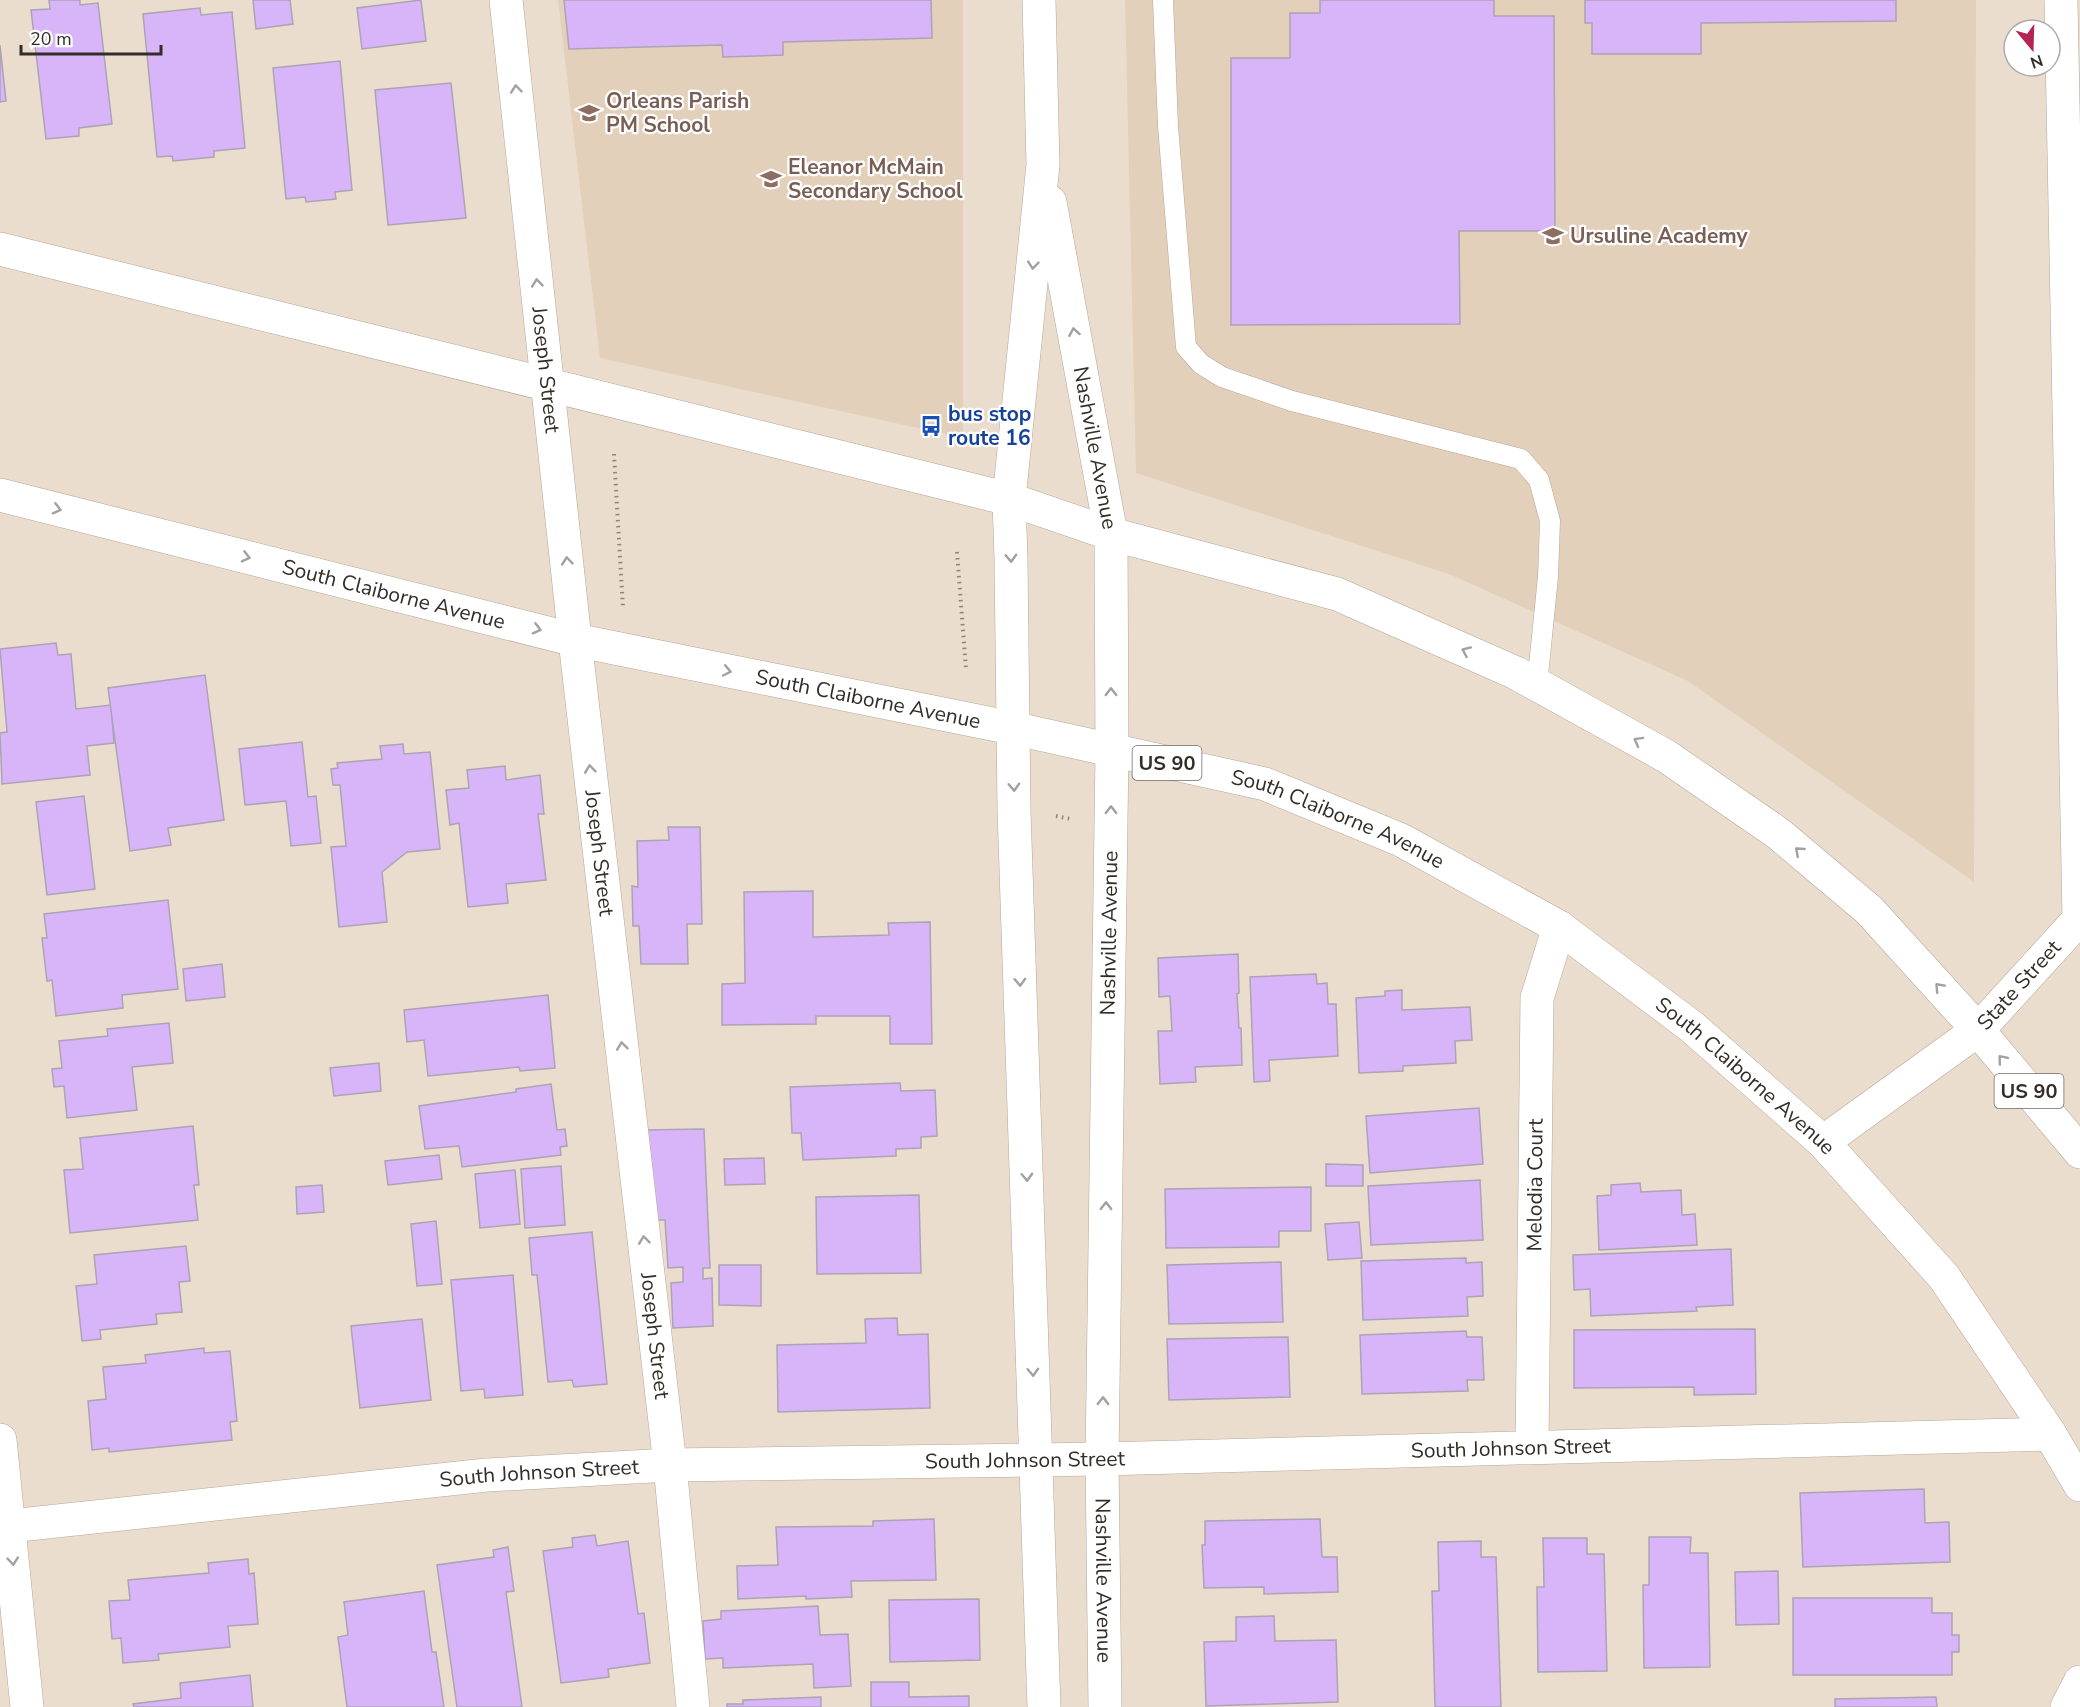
<svg xmlns="http://www.w3.org/2000/svg" width="2080" height="1707" viewBox="0 0 2080 1707" font-family="'Nunito Sans',sans-serif">
  <style>
    .built { fill: #e3d0ba }
    .building { fill: #d8b5f9; stroke: #aca3b4; stroke-width: 1.5 }
    .lines { fill: none; stroke-linecap: round; stroke-linejoin: round }
    .lane-casing { stroke: #b5a798; stroke-width: 21 }
    .street-casing { stroke: #b5a798; stroke-width: 34 }
    .primary-casing { stroke: #b5a798; stroke-width: 34 }
    .path { stroke: #8e8479; stroke-width: 4; stroke-dasharray: 1.5 4.5; stroke-linecap: butt }
    .lane { stroke: #fff; stroke-width: 20 }
    .street { stroke: #fff; stroke-width: 33 }
    .primary { stroke: #fff; stroke-width: 33 }
    .oneway { stroke: #a3a09d }
    .labels { text-anchor: middle; dominant-baseline: central; stroke-width: 4.5; stroke-linejoin: round; paint-order: stroke }
    .shield { fill: #fff; stroke: #706c67; stroke-width: 1.5 }
    .shield-label { font-size: 20px; font-weight: bold; fill: #322d26 }
    .education-label { font-size: 21px; font-weight: bold; fill: #785e54; stroke: #fff; text-anchor: start }
    .street-label { font-size: 21px; fill: #322d26; stroke: #fff }
    .transit-label { font-size: 21px; font-weight: bold; fill: #164399; stroke: #fff; text-anchor: start }
  </style>
  <rect width="100%" height="100%" fill="#ebddcd"/>
  <g class="built">
    <path d="M558 0H963V438L600 358Z"/>
    <path d="M1125 0H1976L1974 882 1688 681 1449 574 1136 473Z"/>
  </g>
  <g class="building">
    <path d="M49 0H80V5L98 3 112 124 79 128V136L46 139 31 10 50 9Z"/>
    <path d="M253 0H290L293 24 256 29Z"/>
    <path d="M421 0 426 41 362 49 357 8Z"/>
    <path d="M564 0H931L932 38 783 42V55L723 57 722 45 569 49Z"/>
    <path d="M1320 0H1494V16H1554L1555 231H1459L1460 324 1231 325V58H1290V13H1320Z"/>
    <path d="M1585 0H1896V21L1701 23V54H1592V23H1585Z"/>
    <path d="M200 8 201 15 232 12 245 148 214 151V157L173 161 172 156 157 157 143 14Z"/>
    <path d="M0 45 6 101 0 102Z"/>
    <path d="M340 61 352 190 335 192 336 199 306 202 305 197 286 199 273 68Z"/>
    <path d="M451 83 466 218 388 225 375 90Z"/>
    <path d="M56 643 58 655 71 654 76 709 111 705 114 743 87 746 90 775 2 784 0 733 7 732 0 649Z"/>
    <path d="M205 675 224 820 168 828 171 845 130 851 108 688Z"/>
    <path d="M302 742 308 797 316 796 321 843 291 846 286 801 245 805 239 749Z"/>
    <path d="M403 744 404 754 430 752 440 849 407 852 382 872 387 922 339 927 331 847 346 846 340 785H333L331 769 338 768 337 763 382 759 380 746Z"/>
    <path d="M505 766 506 780 540 775 544 814H538L546 880 506 884 508 903 468 907 459 823 450 825 446 790 469 788 467 770Z"/>
    <path d="M84 796 95 889 47 895 36 802Z"/>
    <path d="M668 827H700L702 924H687L688 964H641L639 926H633L632 886 638 887 637 841 669 840Z"/>
    <path d="M813 891V937L889 935 888 923 930 922 932 1044H890V1016H816V1024L722 1025V984L745 983 744 892Z"/>
    <path d="M168 900 178 989 122 995 123 1008 56 1016 52 980 47 981 42 938H47L44 914Z"/>
    <path d="M1238 954 1239 993 1237 994 1239 1028H1241L1242 1065 1195 1067 1196 1082 1160 1084 1158 1031H1172L1170 996 1159 997 1158 958Z"/>
    <path d="M222 964 225 997 186 1001 183 969Z"/>
    <path d="M1316 974 1317 984 1327 983 1328 1004H1336L1338 1056 1269 1060 1270 1081 1254 1082 1250 977Z"/>
    <path d="M1402 990V1010L1470 1007 1472 1040 1455 1041 1456 1063 1403 1066V1071L1359 1073 1356 998 1385 996V991Z"/>
    <path d="M548 995 555 1068 520 1071 519 1067 428 1076 424 1040 407 1042 404 1010Z"/>
    <path d="M169 1023 173 1063 132 1067 137 1110 67 1118 64 1086 54 1087 52 1069 62 1068 59 1041 108 1036 107 1029Z"/>
    <path d="M379 1063 381 1091 334 1096 330 1068Z"/>
    <path d="M900 1083 901 1091 935 1090 937 1136 921 1137V1148L896 1149V1156L803 1160 801 1133H792L790 1087Z"/>
    <path d="M551 1084 557 1130 565 1129 567 1146 560 1147 561 1155 462 1167 459 1146 425 1149 419 1106 516 1092V1089Z"/>
    <path d="M1479 1108 1483 1164 1370 1173 1366 1116Z"/>
    <path d="M193 1126 199 1185H194L198 1220 70 1233 64 1170 83 1169 80 1138Z"/>
    <path d="M704 1129 710 1268H703V1279L712 1278 713 1326 673 1328 671 1283 683 1282V1267L668 1268 665 1220H654L644 1130Z"/>
    <path d="M439 1155 442 1179 388 1185 385 1161Z"/>
    <path d="M764 1158 765 1184 725 1185 724 1159Z"/>
    <path d="M1326 1164 1363 1165V1186H1326Z"/>
    <path d="M561 1166 565 1225 525 1228 521 1169Z"/>
    <path d="M515 1170 520 1224 480 1228 475 1174Z"/>
    <path d="M1480 1180 1483 1240 1371 1245 1368 1186Z"/>
    <path d="M1640 1183 1641 1192 1681 1190 1682 1215 1695 1214 1697 1245 1599 1250 1597 1196 1611 1195V1185Z"/>
    <path d="M322 1185 324 1212 297 1214 296 1187Z"/>
    <path d="M1311 1187V1231H1279V1247L1166 1248 1165 1189Z"/>
    <path d="M919 1195 921 1273 817 1274 816 1197Z"/>
    <path d="M436 1221 442 1284 417 1286 411 1224Z"/>
    <path d="M1359 1222 1362 1258 1328 1260 1325 1224Z"/>
    <path d="M592 1232 607 1384 574 1387 572 1380 548 1382 537 1275H532L529 1238Z"/>
    <path d="M186 1246 190 1281 179 1282 182 1312 156 1314 157 1324 100 1330 101 1339 82 1341 76 1286 97 1284 94 1255Z"/>
    <path d="M1731 1249 1733 1305 1696 1307 1697 1311 1591 1316 1590 1289 1574 1290 1573 1255Z"/>
    <path d="M1466 1258V1263L1482 1262 1483 1296 1467 1297 1468 1316 1363 1320 1361 1261Z"/>
    <path d="M1281 1262 1283 1322 1169 1324 1167 1265Z"/>
    <path d="M719 1265H761V1306L719 1305Z"/>
    <path d="M513 1275 523 1395 485 1398 484 1389 461 1391 451 1280Z"/>
    <path d="M897 1318 898 1335 928 1334 930 1408 778 1412 777 1345 866 1343 865 1319Z"/>
    <path d="M422 1319 431 1400 360 1408 351 1326Z"/>
    <path d="M1755 1329 1756 1394 1694 1395V1387L1574 1388V1330Z"/>
    <path d="M1466 1331 1467 1337H1482L1484 1380H1467L1468 1391 1362 1394 1360 1335Z"/>
    <path d="M1288 1337 1290 1397 1169 1400 1167 1339Z"/>
    <path d="M204 1348V1353L230 1351 237 1421 230 1422 232 1440 109 1452V1448L92 1450 88 1401 106 1399 103 1367 146 1363 145 1355Z"/>
    <path d="M1924 1489 1925 1523 1949 1522 1950 1562 1803 1567 1800 1493Z"/>
    <path d="M934 1519 936 1580 851 1581 852 1597 806 1599V1596L738 1599 737 1566 778 1565 776 1527 873 1526V1521Z"/>
    <path d="M1320 1519 1322 1557H1337L1338 1592 1264 1594V1587L1204 1588 1202 1545H1205V1521Z"/>
    <path d="M595 1535 597 1546 628 1541 638 1614 644 1613 650 1663 608 1669 609 1677 561 1683 543 1551 573 1547 572 1538Z"/>
    <path d="M1649 1537H1691L1690 1553H1708L1710 1667 1644 1668 1643 1585H1649Z"/>
    <path d="M1543 1538H1587V1554H1604L1607 1671 1538 1672 1537 1587H1544Z"/>
    <path d="M1481 1541V1557H1496L1501 1707H1435L1432 1591H1439L1438 1542Z"/>
    <path d="M508 1547 514 1591 506 1592 522 1707H457L437 1565 494 1557 493 1550Z"/>
    <path d="M248 1559 249 1574 254 1573 258 1624 228 1626 230 1647 158 1654 159 1660 123 1663 121 1638 112 1639 109 1601 130 1600 128 1580 209 1573 208 1563Z"/>
    <path d="M1778 1571 1779 1624 1736 1625 1735 1572Z"/>
    <path d="M424 1591 432 1652H436L444 1707H347L338 1637 348 1635 344 1602Z"/>
    <path d="M1793 1598H1932V1613H1952V1635H1959V1652H1952V1675H1793Z"/>
    <path d="M979 1599 980 1660 890 1662 889 1600Z"/>
    <path d="M818 1606 820 1635 848 1634 851 1686 814 1688 813 1664 723 1668V1658L705 1659 703 1621 721 1619V1611Z"/>
    <path d="M1274 1616 1275 1641 1336 1640 1338 1702 1206 1706 1204 1642 1236 1641V1617Z"/>
    <path d="M250 1675 253 1707H134L133 1704 181 1698 180 1683Z"/>
    <path d="M871 1682H909V1697L969 1696V1707H871Z"/>
    <path d="M821 1697V1707H727V1704H743V1700Z"/>
    <path d="M1936 1697 1937 1707H1835V1699Z"/>
  </g>
  <g class="lines">
    <defs>
      <path id="lane" d="M1163 0 1168 126 1186 347 1201 364 1222 377 1292 401 1521 459 1539 480 1550 521 1548 577 1537 685"/>
      <g id="street">
        <path id="s1" d="M506 0 575 640 670 1465 693 1707"/>
        <path d="M1039 0 1043 165 1009 499 1011 559 1014 810 1044 1707"/>
        <path id="s2" d="M1050 202 1111 534 1112 751 1102 1459 1105 1707"/>
        <path id="s3" d="M1823 1142 1978 1030 2079 919 2061 0"/>
        <path d="M0 1440 27 1707"/>
        <path id="s4" d="M1532 1447 1537 998 1559 927"/>
        <path id="s5" d="M0 1527 487 1475 670 1465 1102 1459 2050 1434"/>
        <path d="M2067 1707 2080 1682"/>
      </g>
      <g id="primary">
        <path d="M0 249 1009 499 1111 534 1337 594 1516 673 1666 756 1779 834 1869 910 1978 1030 2080 1152"/>
        <path id="s6" d="M0 495 575 640 1012 728 1265 784 1401 840 1559 927 1692 1027 1823 1142 1944 1277 2050 1434 2080 1485"/>
      </g>
    </defs>
    <use href="#lane" class="lane-casing"/>
    <use href="#street" class="street-casing"/>
    <use href="#primary" class="primary-casing"/>
    <g class="path">
      <path d="M614 454 623 608"/>
      <path d="M957 552 966 669"/>
      <path d="M1056 816 1071 819"/>
    </g>
    <use href="#lane" class="lane"/>
    <use href="#street" class="street"/>
    <use href="#primary" class="primary"/>
  </g>
  <defs><path id="oneway-chevron" d="M-2-3.5L2.5 0L-2 3.5" fill="none" stroke-width="1.6" stroke-linecap="round" stroke-linejoin="round" transform="scale(1.5)"/></defs>
  <g class="oneway">
    <use href="#oneway-chevron" transform="translate(516 89) rotate(-96)"/>
    <use href="#oneway-chevron" transform="translate(1033 265) rotate(96)"/>
    <use href="#oneway-chevron" transform="translate(537 283) rotate(-96)"/>
    <use href="#oneway-chevron" transform="translate(1074 332) rotate(-100)"/>
    <use href="#oneway-chevron" transform="translate(57 509) rotate(14)"/>
    <use href="#oneway-chevron" transform="translate(246 557) rotate(14)"/>
    <use href="#oneway-chevron" transform="translate(1011 558) rotate(88)"/>
    <use href="#oneway-chevron" transform="translate(567 561) rotate(-96)"/>
    <use href="#oneway-chevron" transform="translate(537 629) rotate(14)"/>
    <use href="#oneway-chevron" transform="translate(1466 651) rotate(-156)"/>
    <use href="#oneway-chevron" transform="translate(727 671) rotate(12)"/>
    <use href="#oneway-chevron" transform="translate(1111 692) rotate(-90)"/>
    <use href="#oneway-chevron" transform="translate(1638 741) rotate(-151)"/>
    <use href="#oneway-chevron" transform="translate(590 769) rotate(-97)"/>
    <use href="#oneway-chevron" transform="translate(1014 787) rotate(88)"/>
    <use href="#oneway-chevron" transform="translate(1111 810) rotate(-89)"/>
    <use href="#oneway-chevron" transform="translate(1799 851) rotate(-139)"/>
    <use href="#oneway-chevron" transform="translate(1020 982) rotate(88)"/>
    <use href="#oneway-chevron" transform="translate(1939 987) rotate(-133)"/>
    <use href="#oneway-chevron" transform="translate(622 1046) rotate(-97)"/>
    <use href="#oneway-chevron" transform="translate(2002 1059) rotate(-130)"/>
    <use href="#oneway-chevron" transform="translate(1027 1177) rotate(88)"/>
    <use href="#oneway-chevron" transform="translate(1106 1206) rotate(-89)"/>
    <use href="#oneway-chevron" transform="translate(644 1240) rotate(-97)"/>
    <use href="#oneway-chevron" transform="translate(1033 1372) rotate(88)"/>
    <use href="#oneway-chevron" transform="translate(1103 1401) rotate(-89)"/>
    <use href="#oneway-chevron" transform="translate(13 1561) rotate(84)"/>
  </g>
  <defs>
    <symbol id="school-bare" viewBox="-9 -9 18 18"><path d="M0-5L7-2L0 1L-7-2ZM-4 1L0 2.5L4 1V4Q0 6-4 4Z" fill="#8d6e63" stroke="#fff" stroke-width="2.5" paint-order="stroke"/></symbol>
    <symbol id="bus-bare" viewBox="-9 -9 18 18"><path d="M-5-6H5V4H4V6H2V4H-2V6H-4V4H-5ZM-3.5-4V0h7V-4ZM-3.5 1.2v1.5H-2V1.2ZM2 1.2v1.5H3.5V1.2Z" fill="#1a4fb4" stroke="#fff" stroke-width="2.5" paint-order="stroke"/></symbol>
  </defs>
  <g fill-rule="evenodd">
    <use href="#school-bare" x="574" y="98" width="30" height="30"/>
    <use href="#school-bare" x="756" y="164" width="30" height="30"/>
    <use href="#school-bare" x="1538" y="221" width="30" height="30"/>
    <use href="#bus-bare" x="916" y="411" width="30" height="30"/>
  </g>
  <g class="labels">
    <g class="shield">
      <rect x="1132.5" y="746" width="69" height="34" rx="4.5"/>
      <rect x="1994.5" y="1074" width="69" height="34" rx="4.5"/>
    </g>
    <g class="shield-label">
      <text x="1167" y="763">US 90</text>
      <text x="2029" y="1091">US 90</text>
    </g>
    <g class="education-label">
      <text x="606" y="101">Orleans Parish<tspan x="606" dy="24">PM School</tspan></text>
      <text x="788" y="167">Eleanor McMain<tspan x="788" dy="24">Secondary School</tspan></text>
      <text x="1570" y="236">Ursuline Academy</text>
    </g>
    <g class="street-label">
      <text stroke="none"><textPath href="#s1" startOffset="372">Joseph Street</textPath></text>
      <text stroke="none"><textPath href="#s2" startOffset="250">Nashville Avenue</textPath></text>
      <text stroke="none"><textPath href="#s6" startOffset="406">South Claiborne Avenue</textPath></text>
      <text stroke="none"><textPath href="#s6" startOffset="892">South Claiborne Avenue</textPath></text>
      <text stroke="none"><textPath href="#s6" startOffset="1378">South Claiborne Avenue</textPath></text>
      <text stroke="none"><textPath href="#s1" startOffset="858">Joseph Street</textPath></text>
      <text transform="translate(1109 933) rotate(-89)">Nashville Avenue</text>
      <text stroke="none"><textPath href="#s3" startOffset="252">State Street</textPath></text>
      <text stroke="none"><textPath href="#s6" startOffset="1864">South Claiborne Avenue</textPath></text>
      <text stroke="none"><textPath href="#s4" startOffset="262">Melodia Court</textPath></text>
      <text stroke="none"><textPath href="#s1" startOffset="1344">Joseph Street</textPath></text>
      <text stroke="none"><textPath href="#s5" startOffset="1514">South Johnson Street</textPath></text>
      <text stroke="none"><textPath href="#s5" startOffset="1028">South Johnson Street</textPath></text>
      <text stroke="none"><textPath href="#s5" startOffset="542">South Johnson Street</textPath></text>
      <text stroke="none"><textPath href="#s2" startOffset="1384">Nashville Avenue</textPath></text>
    </g>
    <g class="transit-label">
      <text x="948" y="414">bus stop<tspan x="948" dy="24">route 16</tspan></text>
    </g>
  </g>
  <g transform="translate(2032 48) rotate(161)"><circle r="28" fill="#ffffff" stroke="#adaba8" stroke-width="1.5"/>
  <path d="M0-4.5L10 22L0 15L-10 22Z" fill="#b32455"/>
  <text y="-9" font-size="16" font-weight="bold" text-anchor="middle" fill="#322d26">N</text>
  </g>
  <path d="M21 45v9h140v-9" fill="none" stroke="#322d26" stroke-width="3"/>
  <text x="30" y="45" font-size="18" fill="#322d26" stroke="#ffffff" stroke-width="4.5" paint-order="stroke">20 m</text>
</svg>
